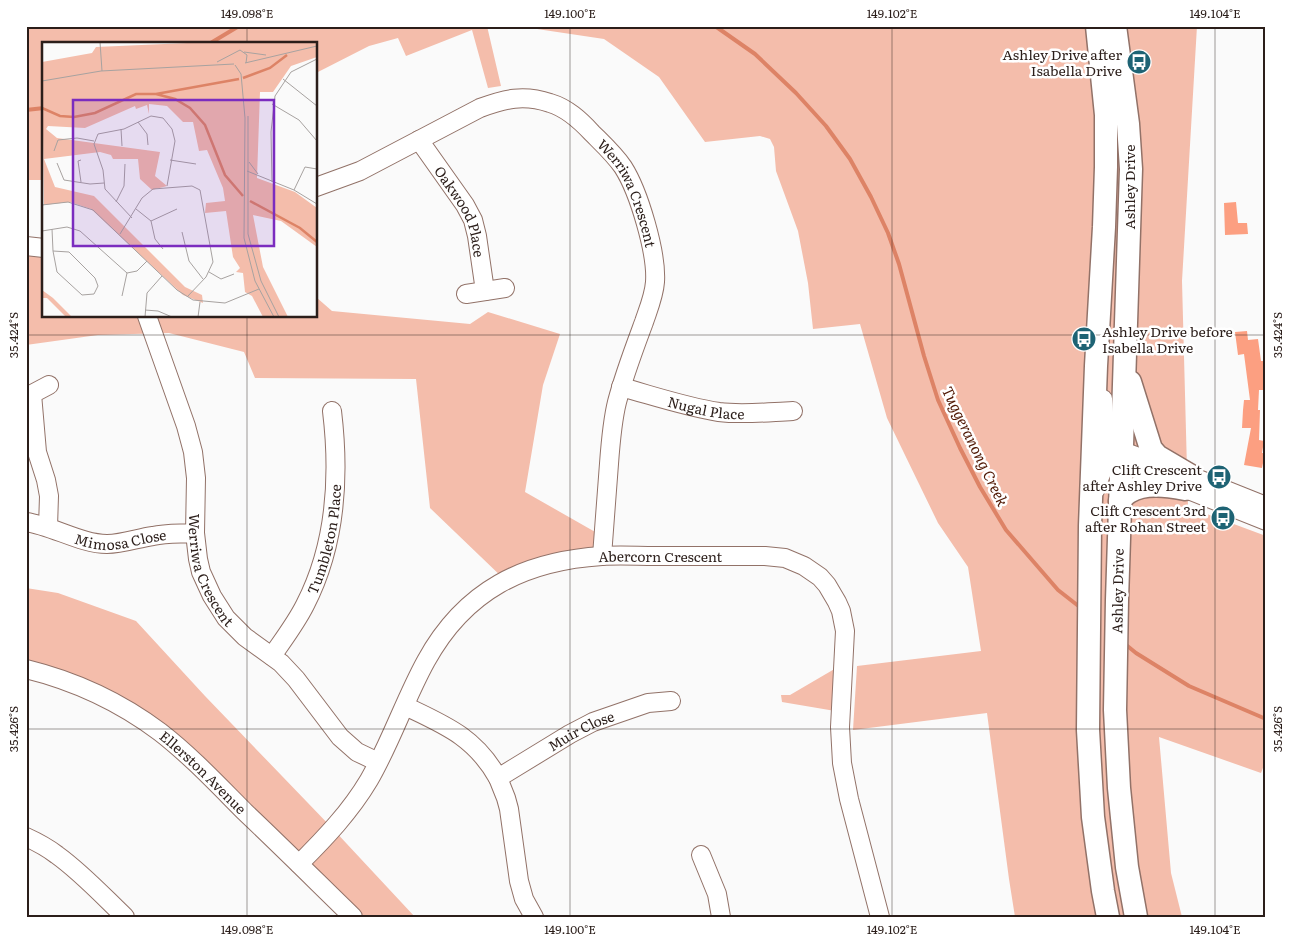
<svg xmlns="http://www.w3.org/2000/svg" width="1292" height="943" viewBox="0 0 1292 943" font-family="Literata,serif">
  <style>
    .green { fill: #f4bdab }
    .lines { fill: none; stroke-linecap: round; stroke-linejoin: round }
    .stream { stroke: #dd8366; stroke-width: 4 }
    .building { fill: #fc9f81 }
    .minor-casing { stroke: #927268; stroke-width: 20 }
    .major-casing { stroke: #927268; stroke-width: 25 }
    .minor { stroke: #fff; stroke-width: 18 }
    .major { stroke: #fff; stroke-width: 22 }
    .ticks { fill: none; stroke: #2b1e1a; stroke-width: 1; stroke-opacity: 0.45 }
    .labels { text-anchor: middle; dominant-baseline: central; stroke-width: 5; stroke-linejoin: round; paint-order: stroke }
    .poi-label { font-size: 14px; fill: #2b1e1a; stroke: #fff; text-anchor: end }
    .street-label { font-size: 14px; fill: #2b1e1a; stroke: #fff }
    .water-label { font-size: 15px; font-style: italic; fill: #501804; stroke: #fff }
    .inset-river { fill: none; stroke: #dd8366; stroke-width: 2.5 }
    .inset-road { fill: none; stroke: #a7a2a0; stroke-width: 1 }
    .view { fill: #7b2cbf; fill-opacity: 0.15; stroke: #7b2cbf; stroke-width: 2.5 }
    .inset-edge { fill: none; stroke: #2b1e1a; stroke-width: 2.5 }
    .neatline { fill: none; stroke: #2b1e1a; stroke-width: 2 }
    .ticks-label { font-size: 12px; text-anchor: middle; fill: #2b1e1a }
  </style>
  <rect width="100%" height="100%" fill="#fafafa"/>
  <g class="green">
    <path d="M26 26H487L501 86 488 88 472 30 406 56 398 38 369 46 316 73V44H44V180H26Z"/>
    <path d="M517 26H1197L1182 281 1188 507 1266 536V760L1261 773 1159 737 1171 873 1182 917H1015L1009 879 987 713 853 730 857 666 981 651 968 567 938 523 887 418 860 324 813 329 808 283 798 231 776 171 774 147 770 139 760 136 705 142 659 77 604 39Z"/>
    <path d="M26 246 44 249V316H316V297L332 311 470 324 488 312 560 334 543 385 525 492 604 537 602 556 505 580 430 508 416 379 255 378 244 352 169 333 98 335 26 345Z"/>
    <path d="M26 588 58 593 136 621 205 696 333 829 415 917H353L299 864 115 703 26 667Z"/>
    <path d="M843 664 841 712 782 702 781 695H790Z"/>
  </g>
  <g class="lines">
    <g class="stream">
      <path d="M715 26 755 54 796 93 826 126 850 159 871 197 888 233 899 264 924 356 938 400 960 448 980 487 1006 530 1058 590 1081 608"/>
      <path d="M209 44 239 26"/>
      <path d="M26 110 44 108"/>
      <path d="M1125 644 1136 653 1189 686 1266 719"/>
    </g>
  </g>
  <g class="building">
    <path d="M1236 202 1238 223H1247L1248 234 1225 235 1224 203Z"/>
    <path d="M1247 331 1248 340 1258 339 1261 361H1263L1266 387V390H1259L1258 410H1260L1259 440 1264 441 1262 453H1265L1262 468 1244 465 1251 428H1242L1243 410 1244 400H1250L1244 354 1238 355 1235 332Z"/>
  </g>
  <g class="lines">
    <defs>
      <g id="minor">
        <path id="s1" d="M419 140 465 205 473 220 477 236 485 291"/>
        <path id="s2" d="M316 187 360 171 480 108C505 99 523 94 550 103 567 108 580 120 592 133 603 144 614 154 623 167 639 192 657 253 655 282 654 296 648 310 644 322 634 349 624 375 617 402 611 426 610 452 608 477 606 503 604 530 602 556"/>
        <path d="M26 246 44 248"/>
        <path d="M466 294 505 288"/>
        <path id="s3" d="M147 316 186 426 193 452 196 478 195 533 198 559 201 572 212 596 226 618 245 637 281 663 296 679 340 737 357 752 378 762"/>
        <path id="s4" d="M621 387C654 396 686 407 719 412 743 415 769 412 793 411"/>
        <path d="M1103 399C1105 421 1103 448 1121 463L1266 521"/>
        <path d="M1096 489C1101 473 1105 459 1122 451L1191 476 1266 506"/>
        <path id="s5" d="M26 522C53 526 81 544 107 544 123 544 138 538 153 536 166 533 181 534 195 533"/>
        <path d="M48 527 49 496 46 480 37 452 32 394 49 385"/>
        <path id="s6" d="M272 656C283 640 296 623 305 605 336 545 340 477 332 411"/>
        <path id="s7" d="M26 669C75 681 120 702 160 732 191 756 218 785 246 813 282 847 317 882 353 917"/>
        <path id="s8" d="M405 706C445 725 475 737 498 778L570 734 593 722 648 703 671 701"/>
        <path d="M498 778 506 798 509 809 519 881 524 899 534 917"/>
        <path d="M26 837C37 842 48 848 57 855 82 873 103 896 125 917"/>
        <path d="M701 855 717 894 721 917"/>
        <path id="s9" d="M299 864C325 838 350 812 369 780 391 742 405 699 426 661 465 590 524 561 602 556 620 555 638 556 655 556 692 556 728 556 765 556L785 558 804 566 820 577 827 585 837 602 841 611 845 631 840 727 842 763 849 799 880 917"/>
      </g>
      <g id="major">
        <path d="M1097 26 1106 115V167L1104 227 1096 366 1090 526 1088 730 1093 817 1103 891 1108 917"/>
        <path d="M1115 26 1128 124 1131 169 1117 600 1115 710 1119 788 1127 867 1136 917"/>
        <path d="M1130 382 1151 449 1157 456 1191 476"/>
        <path d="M1120 501C1122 498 1125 494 1129 492 1145 482 1168 486 1185 489"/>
      </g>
    </defs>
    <use href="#minor" class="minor-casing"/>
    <use href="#major" class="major-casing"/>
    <use href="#minor" class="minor"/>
    <use href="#major" class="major"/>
  </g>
  <path class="ticks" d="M247 26V44M570 26V917M892 26V917M1215 26V917M247 316V917M26 335H1266M26 729H1266"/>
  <defs>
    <symbol id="bus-disc" viewBox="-11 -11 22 22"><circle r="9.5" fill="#1e6374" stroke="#fff"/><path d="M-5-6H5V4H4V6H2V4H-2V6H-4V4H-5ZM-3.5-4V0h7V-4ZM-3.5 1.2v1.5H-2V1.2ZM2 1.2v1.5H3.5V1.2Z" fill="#fff"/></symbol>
  </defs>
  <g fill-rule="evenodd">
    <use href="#bus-disc" x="1125" y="48" width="28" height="28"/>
    <use href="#bus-disc" x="1070" y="325" width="28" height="28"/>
    <use href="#bus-disc" x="1205" y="463" width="28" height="28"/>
    <use href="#bus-disc" x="1209" y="504" width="28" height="28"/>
  </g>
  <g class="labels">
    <g class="poi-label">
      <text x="1122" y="54">Ashley Drive after<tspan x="1122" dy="16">Isabella Drive</tspan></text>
      <text x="1102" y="331" text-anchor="start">Ashley Drive before<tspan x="1102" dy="16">Isabella Drive</tspan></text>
      <text x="1202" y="469">Clift Crescent<tspan x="1202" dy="16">after Ashley Drive</tspan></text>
      <text x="1206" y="510">Clift Crescent 3rd<tspan x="1206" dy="16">after Rohan Street</tspan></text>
    </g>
    <g class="street-label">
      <text transform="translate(1129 187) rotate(-90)">Ashley Drive</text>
      <text stroke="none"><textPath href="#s2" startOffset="378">Werriwa Crescent</textPath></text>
      <text stroke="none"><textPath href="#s1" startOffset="84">Oakwood Place</textPath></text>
      <text stroke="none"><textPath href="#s4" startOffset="88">Nugal Place</textPath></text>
      <text stroke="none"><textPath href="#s5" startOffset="98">Mimosa Close</textPath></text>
      <text stroke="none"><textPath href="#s6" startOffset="130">Tumbleton Place</textPath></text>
      <text stroke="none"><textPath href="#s9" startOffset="515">Abercorn Crescent</textPath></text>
      <text stroke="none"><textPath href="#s3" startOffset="265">Werriwa Crescent</textPath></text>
      <text transform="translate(1117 591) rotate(-89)">Ashley Drive</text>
      <text stroke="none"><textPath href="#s8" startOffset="216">Muir Close</textPath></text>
      <text stroke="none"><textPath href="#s7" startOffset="208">Ellerston Avenue</textPath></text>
    </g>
    <g class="water-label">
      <text transform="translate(976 446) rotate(64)">Tuggeranong Creek</text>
    </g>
  </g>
  <g transform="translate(42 42)">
    <rect width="275" height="275" fill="#fafafa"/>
    <path d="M168 0H275V15L249 24 231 50H218L215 136 253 150 275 166V205L239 179 211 173 221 225 246 275H221L210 254 203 250 201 231 194 230 198 226 191 215 184 169 163 171 164 161 183 159 181 146 165 108 157 109 151 80H141L125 64 107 62V72L105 63 94 67 93 64 43 86 6 84 4 87 15 96 118 110 113 134 125 144 110 148 98 137 96 117H71L69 113 58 110 2 117 13 145 52 154 143 245 160 253 161 261 141 253 49 167 28 160 2 163 0 20 50 11 54 5ZM0 248 11 256 30 275H24L5 256H0Z" fill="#f4bdab"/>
    <path class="inset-river" d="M201 36 228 26 245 13M114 52 197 37M0 66 18 74 32 75 53 71 94 52H114L133 57 148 66 163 83 183 133 201 154M208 159 258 186 275 200"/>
    <path class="inset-road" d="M58 0 60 29M202 10 224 13M175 20 198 8 205 13 204 21M203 21 275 4M193 23 199 32 203 76 202 196 213 239 232 275M241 37 275 64M0 39 59 29 192 22M230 62 257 78 275 99M206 74V192L219 239 237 275M96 80 105 92 106 103M79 87 80 104M12 109 16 98 35 96 52 99M128 118 154 122M207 120 216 132M15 121 22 138 48 142 62 141M205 129 252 148 275 162M39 140 36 119 39 118M230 140 229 90 233 54 249 30 275 17M252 148 263 125 275 127M74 160 82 144 83 122M0 163 26 160 51 168 135 248 151 258 183 261 217 247M94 167 109 179 135 167M90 176 63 147 61 128 52 102 56 92 82 87 109 74 121 76 130 87 133 99 125 144M109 179 113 197 121 207M10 187 11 209 27 210 53 236 56 244 52 252 40 253 15 230 11 209M0 189 25 185 38 189 85 231 95 229 105 219M140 190 147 219 161 237M78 192 100 156 111 147 150 144 158 148 171 220 164 235 145 255M167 230 179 237 192 232M80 254 85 231M103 268 116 269 130 275M103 275 105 251 120 234M156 275 158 260"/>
    <path class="view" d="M31 58H232V204H31Z"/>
    <rect width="275" height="275" class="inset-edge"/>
  </g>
  <rect width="1292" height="943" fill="none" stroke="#ffffff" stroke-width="55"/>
  <rect x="28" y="28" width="1236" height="888" class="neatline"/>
  <g class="ticks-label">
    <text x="247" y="18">149.098°E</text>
    <text x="570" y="18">149.100°E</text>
    <text x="892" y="18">149.102°E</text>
    <text x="1215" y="18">149.104°E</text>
    <text transform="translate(14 335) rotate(-90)" y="4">35.424°S</text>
    <text transform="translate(1278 335) rotate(-90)" y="4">35.424°S</text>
    <text transform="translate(14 729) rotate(-90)" y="4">35.426°S</text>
    <text transform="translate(1278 729) rotate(-90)" y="4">35.426°S</text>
    <text x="247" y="934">149.098°E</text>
    <text x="570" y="934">149.100°E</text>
    <text x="892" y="934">149.102°E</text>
    <text x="1215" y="934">149.104°E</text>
  </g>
</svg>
